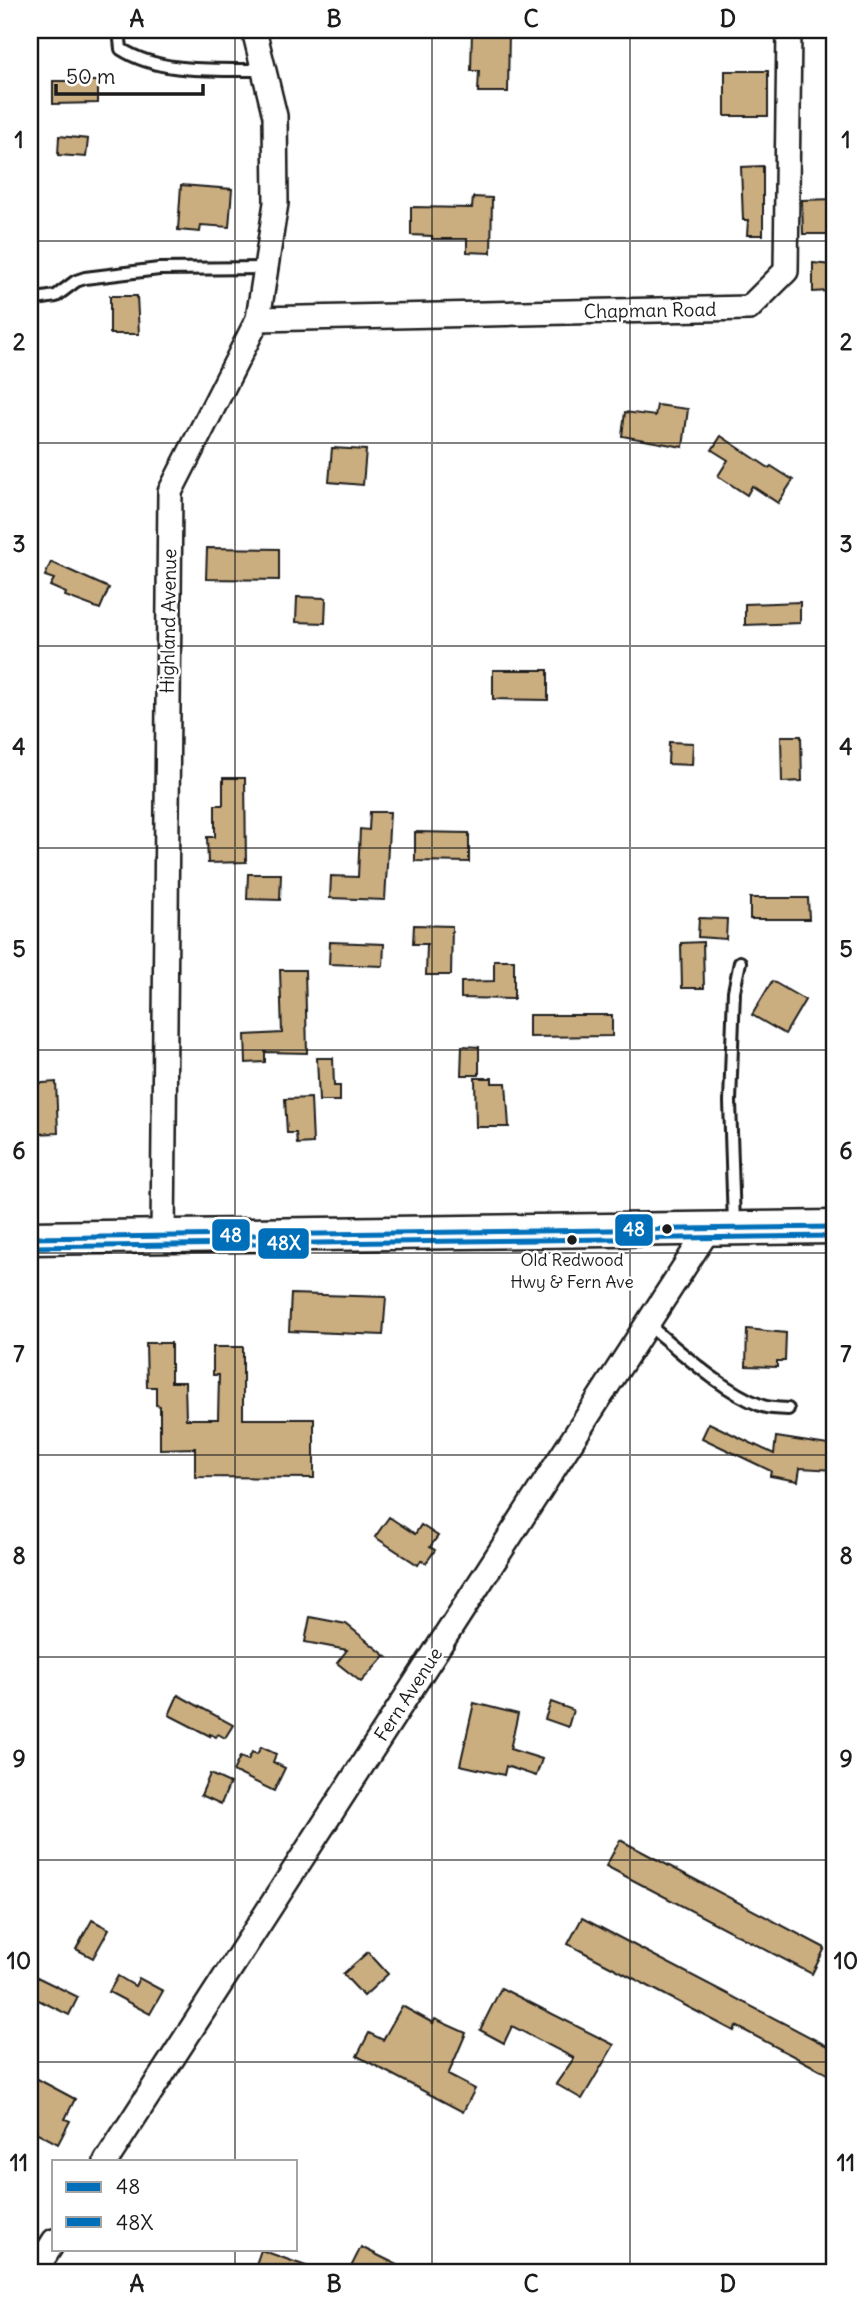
<svg xmlns="http://www.w3.org/2000/svg" width="865" height="2303" viewBox="0 0 865 2303" font-family="Delius,sans-serif">
  <style>
    .building { fill: #cbae80; stroke: #1c1c1c; stroke-width: 2 }
    .lines { fill: none; stroke-linecap: round; stroke-linejoin: round }
    .lane-casing { stroke: #1c1c1c; stroke-width: 16 }
    .street-casing { stroke: #1c1c1c; stroke-width: 28 }
    .secondary-casing { stroke: #1c1c1c; stroke-width: 37 }
    .lane { stroke: #fff; stroke-width: 10 }
    .street { stroke: #fff; stroke-width: 23 }
    .secondary { stroke: #fff; stroke-width: 32 }
    .bus-1-casing { stroke: #fff; stroke-width: 10 }
    .bus-2-casing { stroke: #fff; stroke-width: 10 }
    .bus-1 { stroke: #006fba; stroke-width: 5 }
    .bus-2 { stroke: #006fba; stroke-width: 5 }
    .grid { fill: none; stroke: #1c1c1c; stroke-width: 2; stroke-opacity: 0.55 }
    .bus-dot { fill: #1c1c1c; stroke: #fff; stroke-width: 2.5 }
    .labels { text-anchor: middle; dominant-baseline: central; stroke-width: 5; stroke-linejoin: round; paint-order: stroke }
    .bus-label { font-size: 17px; fill: #1c1c1c; stroke: #fff }
    .street-label { font-size: 19px; fill: #1c1c1c; stroke: #fff }
    .line-badge { stroke: #fff; stroke-width: 2.5 }
    .badge-label { font-size: 19px; text-anchor: middle; font-weight: bold; fill: #fff }
    .neatline { fill: none; stroke: #1c1c1c; stroke-width: 2.5 }
    .grid-label { font-size: 23px; text-anchor: middle; font-weight: bold; fill: #1c1c1c }
  </style>
  <rect width="100%" height="100%" fill="#fff"/>
  <filter id="ink" filterUnits="userSpaceOnUse"><feTurbulence type="fractalNoise" baseFrequency=".0143" numOctaves="2"/><feDisplacementMap in="SourceGraphic" scale="14" xChannelSelector="R" yChannelSelector="G"/><feConvolveMatrix kernelMatrix="1 2 1 2 8 2 1 2 1" color-interpolation-filters="sRGB"/></filter>
  <g filter="url(#ink)">
    <g class="building">
      <path d="M472 30H509L508 92H478L479 71H471Z"/>
      <rect x="725" y="71" width="43" height="45"/>
      <path d="M53 81H98V103L53 104Z"/>
      <path d="M59 136 88 139 86 157 58 155Z"/>
      <path d="M763 166V235H747L748 220H743L741 167Z"/>
      <path d="M181 185 232 189 229 227 201 225 200 232 178 230Z"/>
      <path d="M473 197 492 198 491 253 467 252V239H432V236L411 235V207L472 208Z"/>
      <path d="M835 199V234H803L802 200Z"/>
      <path d="M813 263 831 265 828 291 813 292Z"/>
      <path d="M110 296H137L139 334H110Z"/>
      <path d="M657 405 688 409 683 447 622 436 625 412 655 416Z"/>
      <path d="M721 436 769 468 771 466 793 480 778 503 752 486 747 495 718 476 728 460 712 450Z"/>
      <path d="M332 448 366 450 363 485 329 482Z"/>
      <path d="M207 548 279 549V580L206 579Z"/>
      <path d="M51 562 109 588 100 609 65 596 66 593 50 586 54 579 45 576Z"/>
      <path d="M297 597 326 598 325 623 296 622Z"/>
      <path d="M800 602V623L745 625V604Z"/>
      <path d="M493 670H548V700L493 699Z"/>
      <path d="M781 736H801L802 781 782 782Z"/>
      <path d="M669 742 693 743 692 765 668 764Z"/>
      <path d="M223 778H245L246 862 208 863 207 837H215V805H223Z"/>
      <path d="M370 812H390L385 900 330 898 331 876 358 877 360 829 369 830Z"/>
      <path d="M415 832 469 833V862L415 861Z"/>
      <path d="M248 874H281L280 900 247 899Z"/>
      <path d="M750 898H808L809 919H750Z"/>
      <path d="M699 918 727 919 726 939 698 937Z"/>
      <path d="M414 925 452 926 451 975H426L427 944H413Z"/>
      <path d="M330 942 384 944 383 966 329 964Z"/>
      <path d="M703 942 704 988H682L681 943Z"/>
      <path d="M494 960H514V999L461 998V982L494 981Z"/>
      <path d="M280 970H305L307 1053 265 1052V1062L246 1063 245 1035 282 1033Z"/>
      <path d="M772 981 805 1000 785 1034 752 1015Z"/>
      <path d="M529 1015H612V1036L529 1037Z"/>
      <path d="M462 1046 479 1047V1075H461Z"/>
      <path d="M317 1058H333L334 1086H340V1101H319Z"/>
      <path d="M475 1078H492V1083H506L509 1127H476Z"/>
      <path d="M56 1082 58 1133 31 1134 30 1084Z"/>
      <path d="M311 1098 313 1143 297 1144 296 1133H287L285 1099Z"/>
      <path d="M291 1294 386 1297 383 1335 289 1331Z"/>
      <path d="M747 1329 786 1333 785 1361H777V1367L746 1366Z"/>
      <path d="M146 1343H171V1382H185L186 1419H218L219 1375H213V1347H243V1419H314V1478L195 1477V1448L160 1449V1406L156 1405V1387H147Z"/>
      <path d="M709 1423 774 1454 776 1437 835 1446V1470L800 1468 798 1481 770 1476 771 1471 702 1438Z"/>
      <path d="M389 1517 415 1534 421 1525 438 1536 430 1547 435 1550 426 1563 421 1560 418 1565 375 1537Z"/>
      <path d="M310 1617 346 1624 387 1657H384L361 1682 337 1663 347 1650 305 1642Z"/>
      <path d="M178 1695 233 1725 225 1738 218 1734 216 1737 210 1734V1736L169 1715Z"/>
      <path d="M551 1702 573 1710 568 1727 545 1719Z"/>
      <path d="M474 1703 518 1714 510 1749 542 1759 536 1776 506 1766 504 1775 460 1765Z"/>
      <path d="M261 1747 276 1754 273 1762 285 1768 274 1791 233 1771 240 1757 248 1760 252 1752 257 1754Z"/>
      <path d="M210 1774 230 1783 221 1804 201 1795Z"/>
      <path d="M620 1840 825 1948 812 1974 606 1866Z"/>
      <path d="M582 1918 835 2050V2078L736 2026 734 2031 568 1944Z"/>
      <path d="M92 1920 109 1929 93 1958 76 1949Z"/>
      <path d="M368 1952 388 1974 364 1996 343 1974Z"/>
      <path d="M118 1976 135 1986 139 1978 163 1991 150 2014 109 1992Z"/>
      <path d="M37 1977 78 1997 69 2015 30 1996Z"/>
      <path d="M501 1988 614 2045 582 2099 556 2084 574 2058 512 2026 504 2043 480 2030Z"/>
      <path d="M402 2006 433 2023 435 2019 466 2033 448 2075 475 2089 463 2112 357 2056 369 2033 383 2040Z"/>
      <path d="M30 2075 75 2099 65 2119 70 2121 58 2144 30 2129Z"/>
      <path d="M361 2247 414 2273H348Z"/>
      <path d="M261 2250 320 2271V2273H253Z"/>
    </g>
    <g class="lines">
      <defs>
        <g id="lane">
          <path d="M119 30 121 49C161 75 219 69 265 70"/>
          <path d="M30 300 56 296 76 281 85 278 159 269 266 268"/>
          <path d="M734 1224 730 1102 734 991 740 962"/>
          <path d="M647 1324C679 1350 721 1390 760 1405 768 1409 779 1408 788 1409"/>
        </g>
        <g id="street">
          <path d="M258 319 749 308 786 271 789 30"/>
          <path d="M163 1237 170 492 258 319 276 203 275 116 254 30"/>
          <path d="M106 2161 710 1227"/>
          <path d="M34 2273 54 2241"/>
        </g>
        <path id="secondary" d="M30 1238 835 1227"/>
      </defs>
      <use href="#lane" class="lane-casing"/>
      <use href="#street" class="street-casing"/>
      <use href="#secondary" class="secondary-casing"/>
      <use href="#lane" class="lane"/>
      <use href="#street" class="street"/>
      <use href="#secondary" class="secondary"/>
      <defs>
        <path id="bus-1" d="M30 1238 835 1227"/>
        <path id="bus-2" d="M30 1247 835 1236"/>
      </defs>
      <use href="#bus-1" class="bus-1-casing"/>
      <use href="#bus-2" class="bus-2-casing"/>
      <use href="#bus-1" class="bus-1"/>
      <use href="#bus-2" class="bus-2"/>
    </g>
  </g>
  <path class="grid" d="M235 30V2161M432 30V2273M630 30V2273M30 241H835M30 443H835M30 646H835M30 848H835M30 1050H835M30 1253H835M30 1455H835M30 1657H835M30 1860H835M30 2062H835M235 2249V2273"/>
  <g class="bus-dot">
    <circle cx="667" cy="1229" r="6"/>
    <circle cx="572" cy="1240" r="6"/>
  </g>
  <g class="labels">
    <g class="bus-label">
      <text x="572" y="1260">Old Redwood<tspan x="572" dy="22">Hwy &amp; Fern Ave</tspan></text>
    </g>
    <g class="street-label">
      <text transform="translate(650 310) rotate(-1)">Chapman Road</text>
      <text transform="translate(168 621) rotate(-89)">Highland Avenue</text>
      <text transform="translate(408 1694) rotate(-57)">Fern Avenue</text>
    </g>
  </g>
  <g class="line-badge">
    <rect x="614" y="1213" width="40" height="34" rx="7" fill="#006fba"/>
    <rect x="211" y="1218" width="40" height="34" rx="7" fill="#006fba"/>
    <rect x="257" y="1227" width="53" height="33" rx="7" fill="#006fba"/>
  </g>
  <g class="badge-label">
    <text x="634" y="1236">48</text>
    <text x="231" y="1242">48</text>
    <text x="284" y="1250">48X</text>
  </g>
  <rect width="865" height="2303" fill="none" stroke="#fff" stroke-width="77"/>
  <rect x="52" y="2160" width="245" height="91" fill="#ffffff" stroke="#a4a4a4" stroke-width="2"/>
  <rect x="66" y="2182" width="35" height="10" fill="#006fba" stroke="#a4a4a4" stroke-width="2"/>
  <text x="116" y="2194" font-size="21" fill="#1c1c1c">48</text>
  <rect x="66" y="2217" width="35" height="10" fill="#006fba" stroke="#a4a4a4" stroke-width="2"/>
  <text x="116" y="2230" font-size="21" fill="#1c1c1c">48X</text>
  <path d="M56 84v10h147v-10" fill="none" stroke="#1c1c1c" stroke-width="3.5"/>
  <text x="66" y="84" font-size="21" fill="#1c1c1c" stroke="#ffffff" stroke-width="5" paint-order="stroke">50 m</text>
  <rect x="38" y="38" width="788" height="2226" class="neatline"/>
  <g class="grid-label">
    <text x="137" y="27">A</text>
    <text x="334" y="27">B</text>
    <text x="531" y="27">C</text>
    <text x="728" y="27">D</text>
    <text x="19" y="148">1</text>
    <text x="846" y="148">1</text>
    <text x="19" y="350">2</text>
    <text x="846" y="350">2</text>
    <text x="19" y="552">3</text>
    <text x="846" y="552">3</text>
    <text x="19" y="755">4</text>
    <text x="846" y="755">4</text>
    <text x="19" y="957">5</text>
    <text x="846" y="957">5</text>
    <text x="19" y="1159">6</text>
    <text x="846" y="1159">6</text>
    <text x="19" y="1362">7</text>
    <text x="846" y="1362">7</text>
    <text x="19" y="1564">8</text>
    <text x="846" y="1564">8</text>
    <text x="19" y="1767">9</text>
    <text x="846" y="1767">9</text>
    <text x="19" y="1969">10</text>
    <text x="846" y="1969">10</text>
    <text x="19" y="2171">11</text>
    <text x="846" y="2171">11</text>
    <text x="137" y="2292">A</text>
    <text x="334" y="2292">B</text>
    <text x="531" y="2292">C</text>
    <text x="728" y="2292">D</text>
  </g>
</svg>
